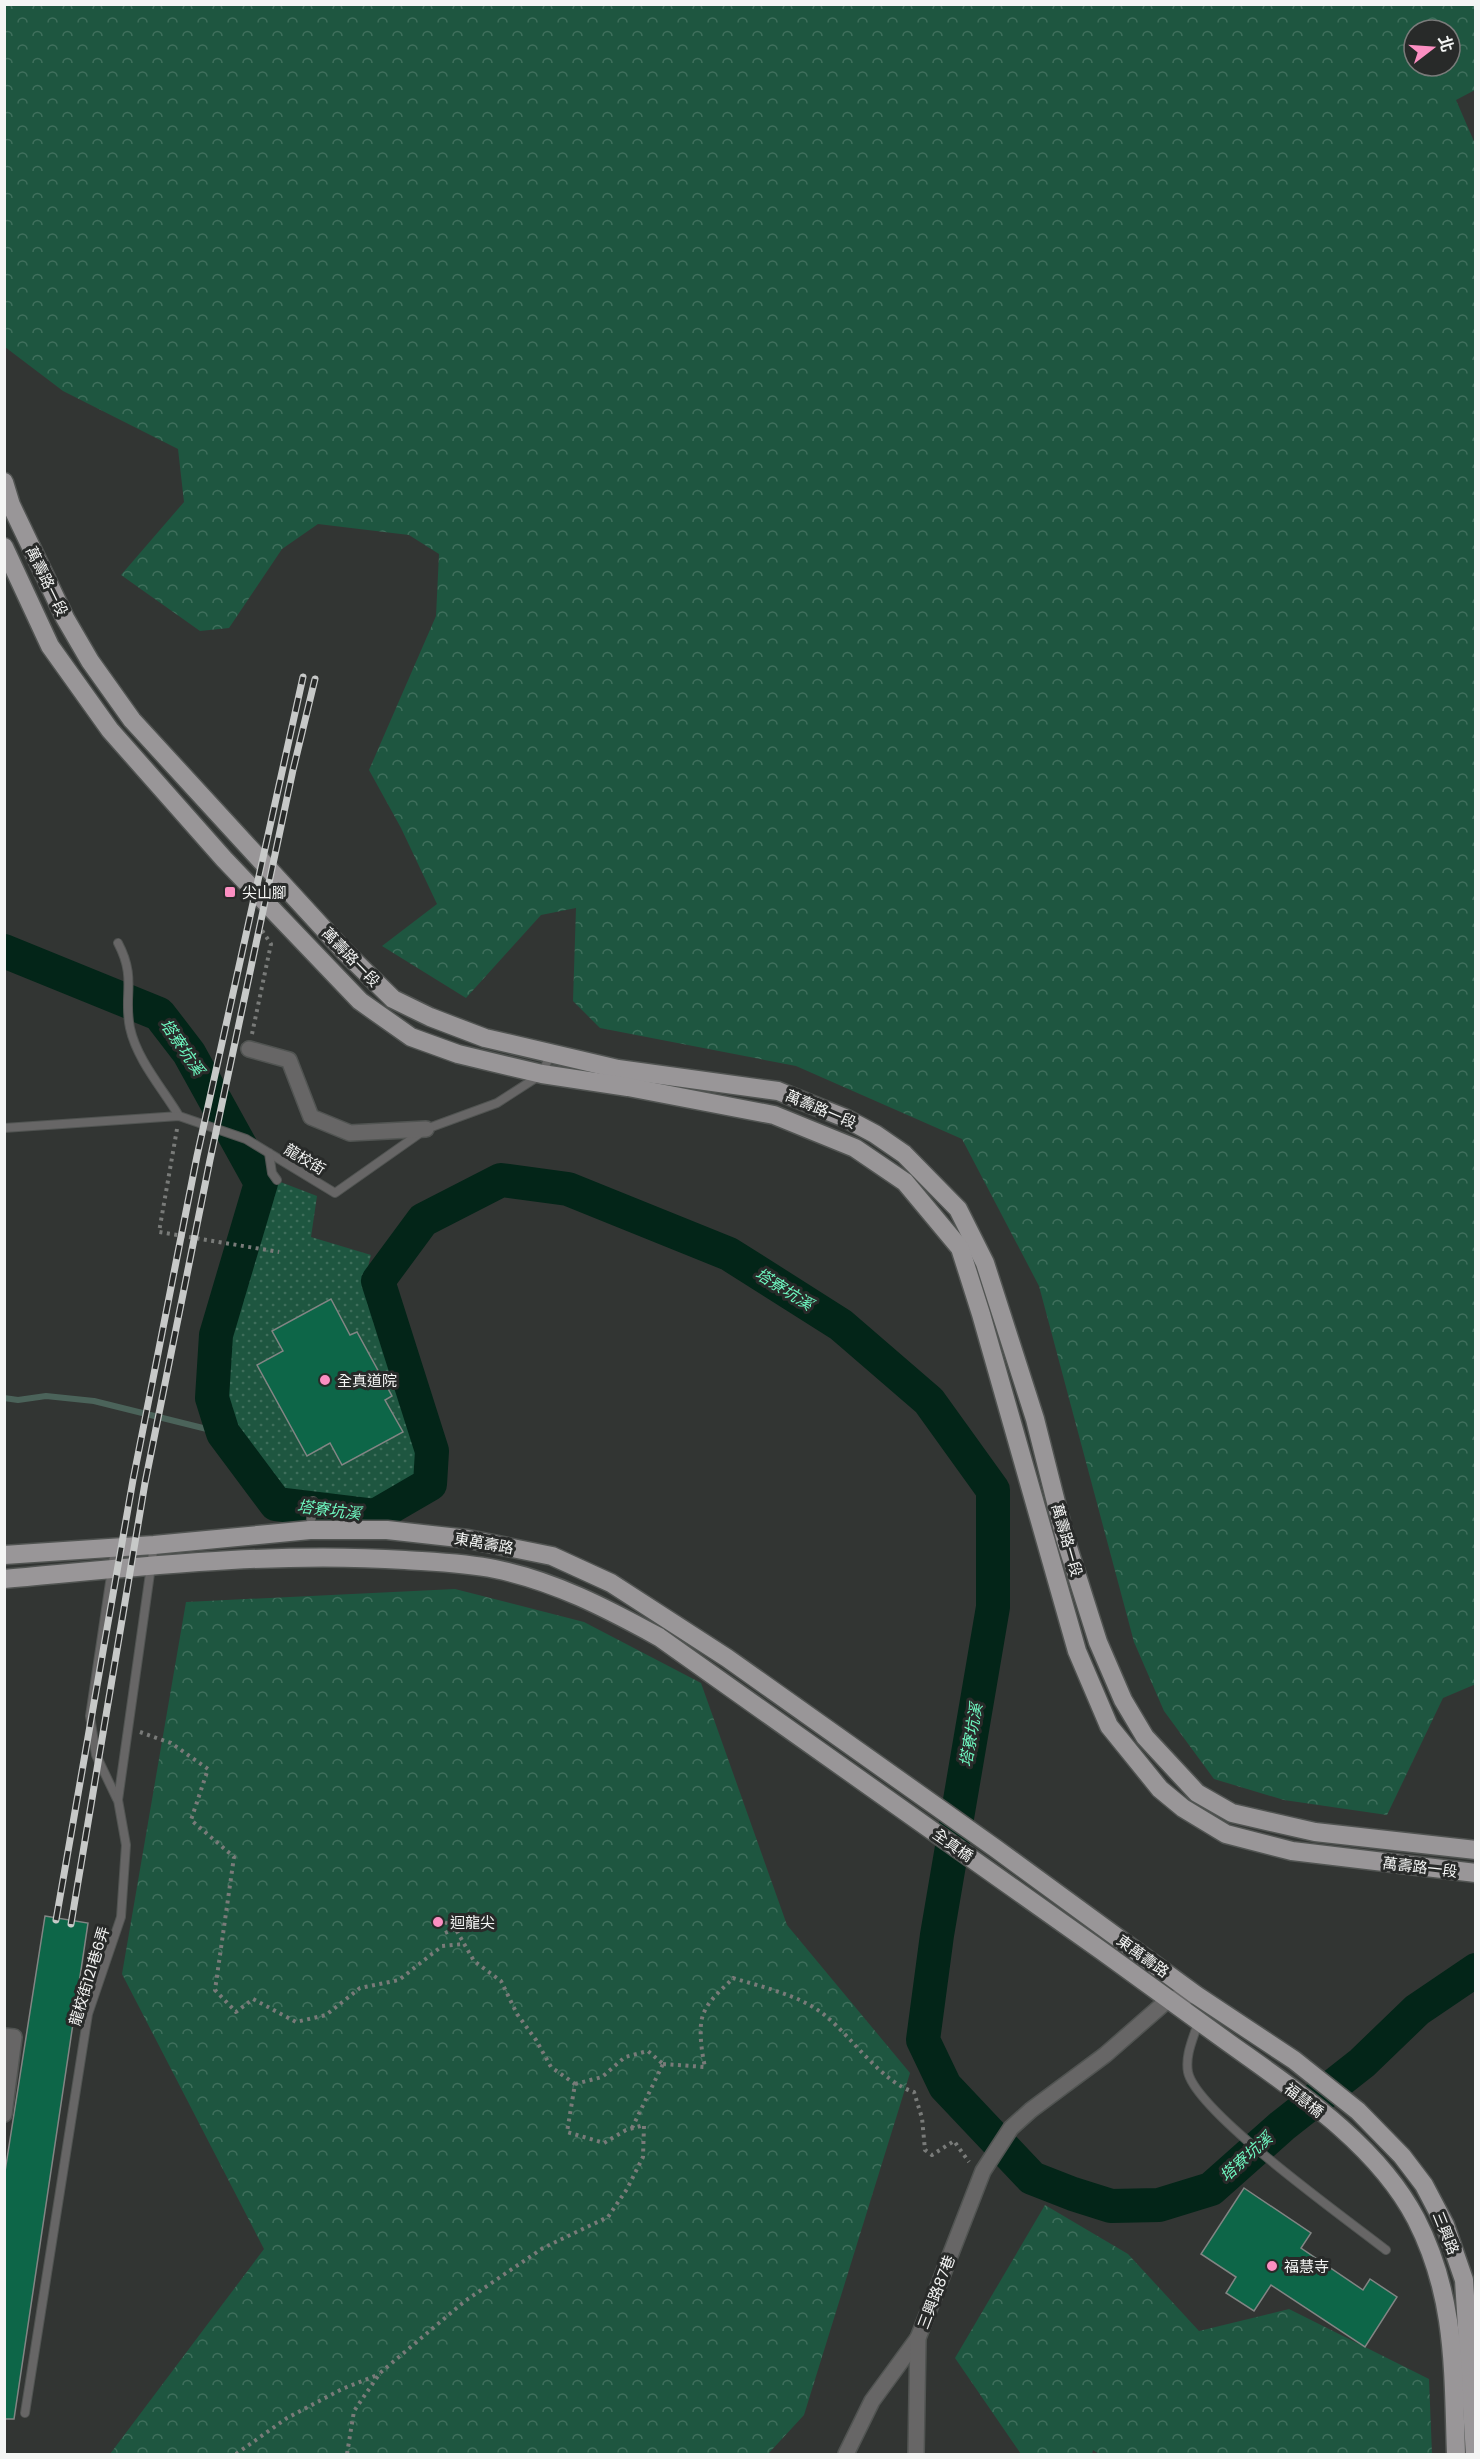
<svg xmlns="http://www.w3.org/2000/svg" width="1480" height="2459" viewBox="0 0 1480 2459" font-family="Poppins,'Noto Sans TC',sans-serif">
  <style>
    .grass { fill: url(#grass-dots) }
    .forest { fill: url(#forest-crowns); fill-rule: evenodd }
    .lines { fill: none; stroke-linecap: round; stroke-linejoin: round }
    .stream { stroke: #4b635a; stroke-width: 6 }
    .river { stroke: #032518; stroke-width: 34 }
    .building { fill: #0d6648; stroke: #828584; stroke-width: 1.5 }
    .lane-casing { stroke: #515452; stroke-width: 10 }
    .street-casing { stroke: #515452; stroke-width: 18 }
    .primary-casing { stroke: #515452; stroke-width: 21 }
    .path { stroke: #797b79; stroke-width: 4; stroke-dasharray: 3 4.5; stroke-linecap: butt }
    .lane { stroke: #676666; stroke-width: 8 }
    .street { stroke: #676666; stroke-width: 15 }
    .primary { stroke: #999698; stroke-width: 18 }
    .rail-casing { stroke: #c7c9c8; stroke-width: 7 }
    .rail { stroke: #282a29; stroke-width: 4.5; stroke-dasharray: 14; stroke-linecap: butt }
    .poi-dot { fill: #fc8fc2; stroke: #282a29; stroke-width: 2 }
    .labels { text-anchor: middle; dominant-baseline: central; stroke-width: 6; stroke-linejoin: round; paint-order: stroke }
    .street-label { font-size: 15px; fill: #f4f5f4; stroke: #282a29 }
    .poi-label { font-size: 15px; fill: #f4f5f4; stroke: #282a29; text-anchor: start }
    .water-label { font-size: 16px; font-style: italic; fill: #6ef8c0; stroke: #282a29 }
  </style>
  <defs>
    <pattern id="grass-dots" width="8" height="8" patternUnits="userSpaceOnUse" patternTransform="scale(1.5)"><rect width="8" height="8" fill="#1e5640"/><path d="M2 2h.1M6 6h.1" fill="none" stroke="#3f6f5c" stroke-width="1.8" stroke-linecap="round"/></pattern>
    <pattern id="forest-crowns" width="20" height="18" patternUnits="userSpaceOnUse" patternTransform="scale(1.5)"><rect width="20" height="18" fill="#1e5640"/><path d="M2 6a3 3 0 1 1 6 0M12 15a3 3 0 1 1 6 0" fill="none" stroke="#3f6f5c"/></pattern>
  </defs>
  <rect width="100%" height="100%" fill="#323533"/>
  <path class="grass" d="M270 1178 317 1196 311 1237 371 1255 365 1279 419 1445V1479L375 1505 287 1499 239 1439 224 1406 223 1340Z"/>
  <g class="forest">
    <path d="M4 5H1475V90L1456 100 1476 146V1684L1443 1698 1387 1815 1284 1800 1214 1779 1164 1711 1134 1642 1039 1286 962 1139 796 1066 600 1028 573 1001 576 908 541 915 466 998 382 946 437 904 401 828 369 770 436 616 439 554 409 535 318 524 282 549 229 628 200 631 121 575 184 502 178 449 63 391 5 347ZM1414 30H1450V66H1414Z"/>
    <path d="M455 1589 584 1622 701 1683 787 1925 910 2073 804 2415 768 2454H110L264 2249 122 1974 186 1602Z"/>
    <path d="M1045 2205 1128 2254 1199 2331 1289 2309 1429 2379 1432 2454H1099L1093 2450 1092 2454H1021L955 2358Z"/>
  </g>
  <g class="lines">
    <path class="stream" d="M4 1398 18 1400 46 1396 94 1401 223 1433"/>
    <path class="river" d="M4 951 159 1014 189 1053 261 1183 216 1335 212 1398 223 1433 276 1504 375 1516 430 1484 432 1451 378 1281 423 1220 501 1180 568 1189 729 1254 841 1325 929 1401 993 1490V1607L937 1935 923 2040 945 2086 1032 2178 1073 2194 1111 2206 1159 2205 1211 2189 1282 2126 1362 2063 1417 2010 1476 1970"/>
  </g>
  <g class="building">
    <path d="M331 1299 350 1335 357 1332 392 1396 385 1400 403 1432 342 1465 330 1443 307 1456 257 1365 283 1351 272 1331Z"/>
    <path d="M45 1916 88 1923 14 2419H4V2178Z"/>
    <path d="M1244 2188 1311 2233 1301 2248 1363 2290 1370 2279 1397 2297 1365 2347 1271 2285 1254 2311 1226 2293 1236 2277 1201 2254Z"/>
  </g>
  <g class="lines">
    <defs>
      <g id="lane">
        <path d="M118 943C137 979 123 995 130 1028 137 1060 163 1089 179 1116"/>
        <path d="M4 1128 179 1116 246 1139 335 1193 426 1129 497 1103 542 1074 550 1055"/>
        <path d="M269 1153 272 1173 277 1180"/>
        <path d="M310 1529 313 1501"/>
        <path d="M115 1549 90 1716 96 1755 117 1799"/>
        <path d="M1198 2023C1193 2039 1185 2055 1188 2072 1196 2112 1348 2220 1386 2250"/>
        <path d="M25 2413 88 2014 121 1917 126 1845 118 1800 154 1545"/>
      </g>
      <g id="street">
        <path d="M249 1049 289 1060 311 1117 350 1133 426 1129"/>
        <path d="M4 2036 14 2037 4 2114"/>
        <path d="M846 2454 872 2401 918 2338"/>
        <path d="M916 2454 918 2338 983 2171 1011 2128 1031 2110 1105 2055 1169 1999 1196 1995"/>
      </g>
      <g id="primary">
        <path d="M4 482 11 505 65 618 90 661 132 720 344 951 393 999 430 1017 485 1038 618 1069 778 1091 845 1118 875 1134 904 1154 958 1209 985 1263 1035 1419 1065 1538 1098 1642 1123 1700 1145 1737 1197 1793 1232 1813 1315 1832 1476 1850"/>
        <path d="M4 547 50 646 110 730 224 859 360 1001 411 1037 458 1054 542 1074 628 1087 774 1115 855 1148 905 1182 960 1248 981 1314 1077 1651 1109 1726 1160 1789 1183 1808 1226 1834 1292 1851 1476 1873"/>
        <path d="M4 1555 154 1545 310 1530H387L468 1539 552 1556 611 1583 727 1658 995 1848 1196 1995 1294 2060 1358 2111 1402 2156 1424 2185 1445 2225 1464 2280 1475 2454"/>
        <path d="M4 1579C137 1567 271 1551 405 1560 434 1562 466 1563 495 1569 554 1581 606 1608 659 1637 806 1742 954 1846 1102 1951 1144 1981 1186 2012 1229 2043 1296 2091 1377 2144 1416 2219 1456 2297 1453 2370 1456 2454"/>
      </g>
    </defs>
    <use href="#lane" class="lane-casing"/>
    <use href="#street" class="street-casing"/>
    <use href="#primary" class="primary-casing"/>
    <g class="path">
      <path d="M252 1034 271 944 257 923"/>
      <path d="M177 1129 159 1232 279 1252"/>
      <path d="M140 1732 171 1743 208 1769 191 1820 234 1857 215 1990 236 2012 253 1999 296 2022 326 2015 360 1988 399 1980 442 1946 464 1944"/>
      <path d="M445 1933 455 1929"/>
      <path d="M663 2064 705 2067C702 2054 698 2028 703 2015 708 2000 723 1989 733 1978 765 1988 801 1995 827 2017 852 2038 883 2083 914 2092L922 2118 925 2150 932 2155 954 2141 969 2162"/>
      <path d="M575 2084 602 2077 625 2057 648 2051 663 2064"/>
      <path d="M632 2128 663 2064"/>
      <path d="M236 2454 287 2418 342 2389 380 2374"/>
      <path d="M347 2454 354 2411 380 2373 465 2301 543 2248 608 2217 627 2189 643 2157 644 2125 626 2130 604 2143 567 2132 575 2084 551 2067 536 2040 517 2014 501 1981 474 1961 455 1928 443 1921"/>
    </g>
    <use href="#lane" class="lane"/>
    <use href="#street" class="street"/>
    <use href="#primary" class="primary"/>
    <defs>
      <g id="rail">
        <path d="M56 1920 133 1480 197 1156 303 677"/>
        <path d="M71 1924 145 1483 210 1160 293 770 315 679"/>
      </g>
    </defs>
    <use href="#rail" class="rail-casing"/>
    <use href="#rail" class="rail"/>
  </g>
  <g class="poi-dot">
    <rect x="224" y="886" width="12" height="12" rx="3"/>
    <circle cx="325" cy="1380" r="6"/>
    <circle cx="438" cy="1922" r="6"/>
    <circle cx="1272" cy="2266" r="6"/>
  </g>
  <g class="labels">
    <g class="street-label">
      <text transform="translate(47 581) rotate(64)">萬壽路一段</text>
      <text transform="translate(351 957) rotate(46)">萬壽路一段</text>
      <text transform="translate(821 1109) rotate(23)">萬壽路一段</text>
      <text transform="translate(305 1159) rotate(31)">龍校街</text>
      <text transform="translate(1067 1540) rotate(74)">萬壽路一段</text>
      <text transform="translate(484 1543) rotate(10)">東萬壽路</text>
      <text transform="translate(953 1845) rotate(35)">全真橋</text>
      <text transform="translate(1420 1867) rotate(7)">萬壽路一段</text>
      <text transform="translate(1143 1956) rotate(36)">東萬壽路</text>
      <text transform="translate(89 1976) rotate(-73)">龍校街121巷6弄</text>
      <text transform="translate(1304 2100) rotate(38)">福慧橋</text>
      <text transform="translate(1446 2233) rotate(68)">三興路</text>
      <text transform="translate(936 2292) rotate(-69)">三興路87巷</text>
    </g>
    <g class="poi-label">
      <text x="242" y="892">尖山腳</text>
      <text x="337" y="1380">全真道院</text>
      <text x="450" y="1922">迴龍尖</text>
      <text x="1284" y="2266">福慧寺</text>
    </g>
    <g class="water-label">
      <text transform="translate(182 1047) rotate(56)">塔寮坑溪</text>
      <text transform="translate(784 1289) rotate(32)">塔寮坑溪</text>
      <text transform="translate(329 1510) rotate(7)">塔寮坑溪</text>
      <text transform="translate(971 1735) rotate(-80)">塔寮坑溪</text>
      <text transform="translate(1246 2157) rotate(-42)">塔寮坑溪</text>
    </g>
  </g>
  <rect width="1480" height="2459" fill="none" stroke="#f4f5f4" stroke-width="12"/>
  <g transform="translate(1432 48) rotate(73)"><circle r="28" fill="#282a29" stroke="#7a7b7a" stroke-width="1.5"/>
  <path d="M0-4.5L10 22L0 15L-10 22Z" fill="#fc8fc2"/>
  <text y="-9" font-size="16" font-weight="bold" text-anchor="middle" fill="#f4f5f4">北</text>
  </g>
</svg>
